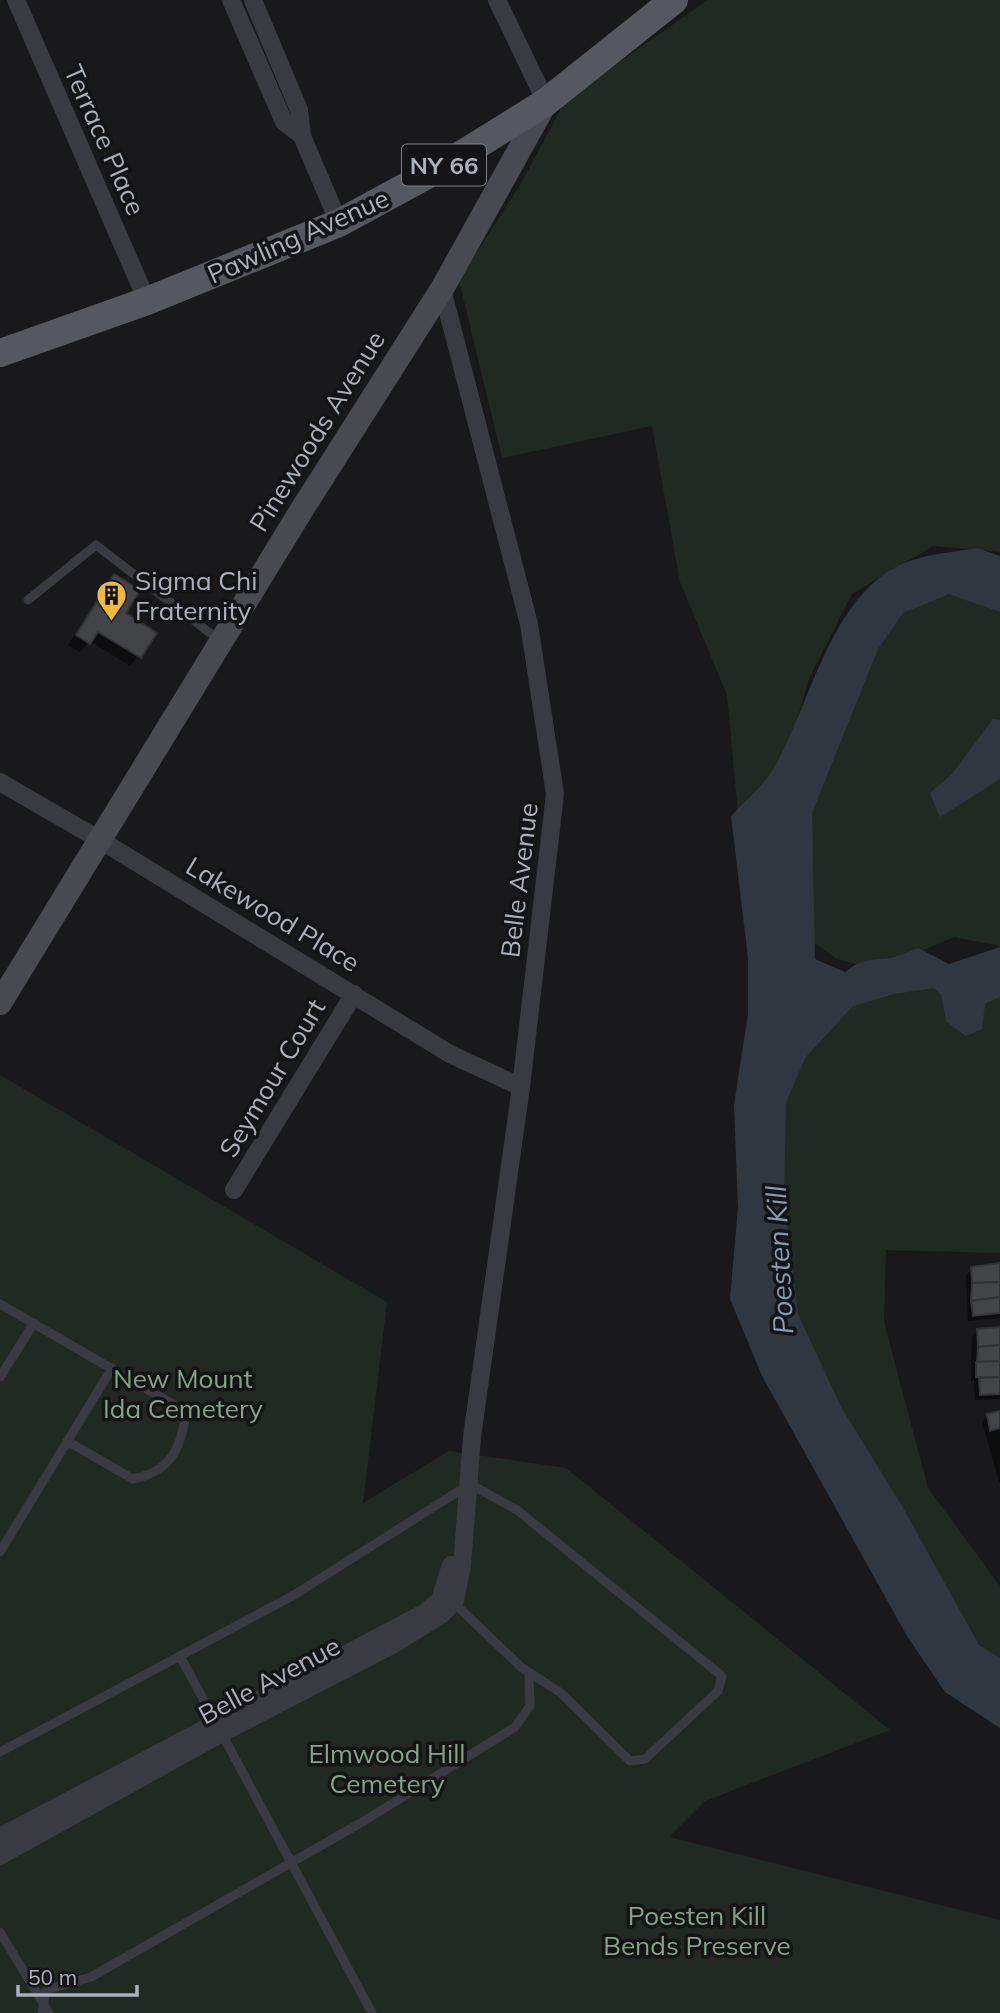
<svg xmlns="http://www.w3.org/2000/svg" width="1000" height="2013" viewBox="0 0 1000 2013" font-family="Mulish,sans-serif">
  <style>
    .green { fill: #212a22 }
    .water { fill: #2f3840 }
    .shadow { fill: #0007 }
    .building { fill: #434448; stroke: #333337; stroke-width: 2 }
    .lines { fill: none; stroke-linecap: round; stroke-linejoin: round }
    .lane { stroke: #3a3b40; stroke-width: 9 }
    .street { stroke: #3a3b40; stroke-width: 18 }
    .secondary { stroke: #484a50; stroke-width: 24 }
    .primary { stroke: #56585f; stroke-width: 28 }
    .labels { text-anchor: middle; dominant-baseline: central; stroke-width: 7; stroke-linejoin: round; paint-order: stroke }
    .shield { fill: #141416; stroke: #7e818a; stroke-width: 2 }
    .shield-label { font-size: 24px; font-weight: bold; fill: #acb0bb }
    .street-label { font-size: 26px; fill: #acb0bb; stroke: #141416 }
    .poi-label { font-size: 26px; fill: #acb0bb; stroke: #141416; text-anchor: start }
    .park-label { font-size: 26px; fill: #83a587; stroke: #141416 }
    .water-label { font-size: 28px; font-style: italic; fill: #849cb5; stroke: #141416 }
  </style>
  <rect width="100%" height="100%" fill="#19191b"/>
  <g class="green">
    <path d="M708 0H1000V552L933 546 852 594 810 676 777 786 747 908 727 695 680 582 652 426 502 458 459 280 522 182 566 99Z"/>
    <path d="M953 590 1000 607V946L954 937 877 970 837 959 783 921 789 838 869 652 904 609Z"/>
    <path d="M934 985 1000 991V1253L886 1250 884 1322 928 1488 1000 1586V1665L967 1645 850 1451 792 1306 778 1204 782 1104 800 1054 850 1002Z"/>
    <path d="M0 1075 387 1302 363 1503 449 1451 566 1468 890 1730 705 1801 669 1837 1000 1920V2013H0Z"/>
  </g>
  <g class="water">
    <path d="M977 548 1000 556V612L949 594 903 613 878 649 812 813 815 959 845 972C861 959 872 960 891 958 900 956 910 951 918 948L949 964 1000 947V997L985 1004 982 1029 966 1036 946 1021 941 995 934 988 894 994 853 1006 805 1058 786 1103 784 1195 798 1314 841 1407 902 1506 979 1645 1000 1658V1728L945 1692 907 1636 762 1376 730 1299 738 1207 734 1105 748 1014V958L731 816C745 801 764 786 774 768 812 703 832 585 913 560 933 553 956 552 977 548Z"/>
    <path d="M993 719 1000 720V779L940 817 930 793 952 774Z"/>
  </g>
  <g class="shadow">
    <path d="M114 576 123 614 155 633 130 666 90 641 80 652 68 645Z"/>
    <path d="M1000 1265V1318L968 1321 966 1275 972 1269Z"/>
    <path d="M1000 1329V1399L975 1400 974 1381H971L972 1336 977 1330Z"/>
    <path d="M1000 1413V1482H999L982 1422 988 1416Z"/>
  </g>
  <g class="building">
    <path d="M114 574 140 590 126 613 157 633 141 658 98 632 90 644 76 635Z"/>
    <path d="M1000 1263V1282L972 1283 971 1267Z"/>
    <path d="M1000 1282V1297L971 1301 972 1283Z"/>
    <path d="M1000 1297V1313L973 1316 971 1301Z"/>
    <path d="M1000 1327V1345L978 1347 977 1329Z"/>
    <path d="M1000 1345V1361L977 1362 978 1347Z"/>
    <path d="M1000 1361V1377H976V1362Z"/>
    <path d="M1000 1377V1394L980 1395 979 1378Z"/>
    <path d="M1000 1411V1428L990 1431 987 1414Z"/>
  </g>
  <g class="lines">
    <g class="lane">
      <path d="M28 600 96 545 219 640"/>
      <path d="M0 1304 176 1406 185 1418C180 1452 168 1472 133 1479L67 1441"/>
      <path d="M0 1377 34 1323"/>
      <path d="M0 1552 112 1368"/>
      <path d="M180 1656 372 2013"/>
      <path d="M0 1752 294 1595 470 1484 517 1510 722 1676 718 1691 645 1759 630 1761 561 1693 521 1667 452 1601"/>
      <path d="M0 1932 49 2013"/>
      <path d="M42 2013 46 1990 91 1977 364 1821 515 1727 530 1706 529 1673"/>
    </g>
    <g class="street">
      <path d="M16 0 147 301"/>
      <path d="M231 0 284 122 302 136"/>
      <path d="M253 0 299 110 302 136 339 223"/>
      <path d="M497 0 546 102"/>
      <path d="M0 782 100 840 450 1054 521 1087"/>
      <path d="M234 1190 354 994"/>
      <path d="M0 1837 424 1613 440 1600 451 1565"/>
      <path d="M0 1856 222 1733 394 1644 442 1614 455 1601 462 1565 472 1437 521 1087 555 794 529 624 442 289"/>
    </g>
    <path class="secondary" d="M0 1003 301 511 442 289 546 102"/>
    <path class="primary" d="M0 353 147 301 339 223 440 168 546 102 674 0"/>
  </g>
  <defs>
    <symbol id="building-pin" viewBox="-11 -11 22 30"><path d="M0 17L-7.5 6A9.5 9.5 0 1 1 7.5 6Z" fill="#efba3d" stroke="#141416"/><path d="M-4-6H4V6H1V3H-1V6H-4ZM-2.5-4.3h1.7v1.8h-1.7ZM.8-4.3h1.7v1.8H.8ZM-2.5-1h1.7V.8h-1.7ZM.8-1h1.7V.8H.8Z" fill="#111"/></symbol>
  </defs>
  <g fill-rule="evenodd">
    <use href="#building-pin" x="94" y="578" width="35" height="47"/>
  </g>
  <g class="labels">
    <rect class="shield" x="402" y="144.5" width="84" height="41" rx="5"/>
    <g class="shield-label">
      <text x="444" y="165">NY 66</text>
    </g>
    <g class="street-label">
      <text transform="translate(105 140) rotate(66)">Terrace Place</text>
      <text transform="translate(298 236) rotate(-24)">Pawling Avenue</text>
      <text transform="translate(317 431) rotate(-58)">Pinewoods Avenue</text>
      <text transform="translate(519 880) rotate(-83)">Belle Avenue</text>
      <text transform="translate(273 914) rotate(31)">Lakewood Place</text>
      <text transform="translate(272 1078) rotate(-59)">Seymour Court</text>
      <text transform="translate(269 1680) rotate(-28)">Belle Avenue</text>
    </g>
    <g class="poi-label">
      <text x="135" y="580">Sigma Chi<tspan x="135" dy="30">Fraternity</tspan></text>
    </g>
    <g class="park-label">
      <text x="183" y="1378">New Mount<tspan x="183" dy="30">Ida Cemetery</tspan></text>
      <text x="387" y="1753">Elmwood Hill<tspan x="387" dy="30">Cemetery</tspan></text>
      <text x="697" y="1915">Poesten Kill<tspan x="697" dy="30">Bends Preserve</tspan></text>
    </g>
    <g class="water-label">
      <text transform="translate(779 1260) rotate(-93)">Poesten Kill</text>
    </g>
  </g>
  <path d="M18 1985v10h119v-10" fill="none" stroke="#acb0bb" stroke-width="3.5"/>
  <text x="28" y="1985" font-size="21" fill="#acb0bb" stroke="#141416" stroke-width="5" paint-order="stroke">50 m</text>
</svg>
